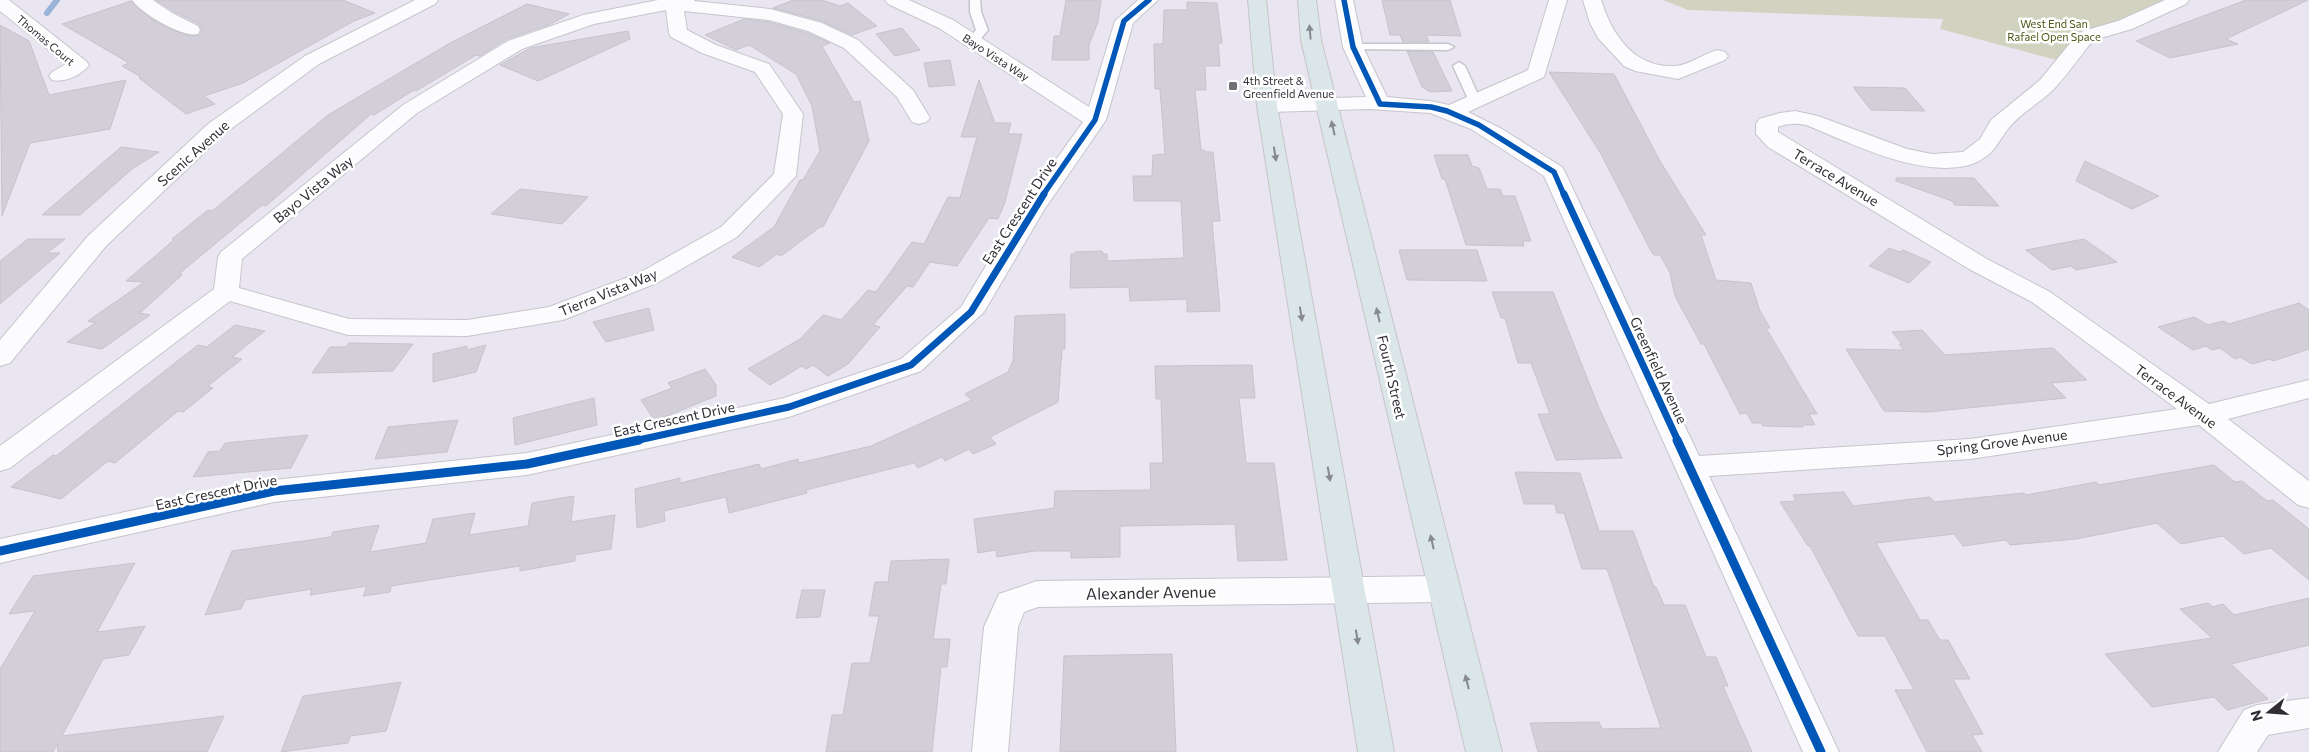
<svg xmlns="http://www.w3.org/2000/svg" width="2309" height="752" viewBox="0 0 2309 752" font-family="Commissioner,sans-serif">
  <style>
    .green { fill: #d1d3c0 }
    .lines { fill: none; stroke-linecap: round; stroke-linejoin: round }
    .stream { stroke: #99b4d6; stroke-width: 6 }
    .building { fill: #d2cfd8; stroke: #c6c3cb }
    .lane-casing { stroke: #c7c4cd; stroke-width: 3 }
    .street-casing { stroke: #c7c4cd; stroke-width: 2 }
    .primary-casing { stroke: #c6c4ca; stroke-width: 2 }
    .lane { fill: #fcfbfd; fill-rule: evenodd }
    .street { fill: #fcfbfd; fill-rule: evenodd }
    .primary { fill: #dbe6e8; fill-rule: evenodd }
    .cycleway-far2-casing { stroke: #fff; stroke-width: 8 }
    .cycleway-far1-casing { stroke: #fff; stroke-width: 10 }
    .cycleway-casing { stroke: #fff; stroke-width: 12 }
    .cycleway-far2 { stroke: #0057b8; stroke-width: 5.5 }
    .cycleway-far1 { stroke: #0057b8; stroke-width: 7 }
    .cycleway { stroke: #0057b8; stroke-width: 9 }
    .oneway { fill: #868a8e }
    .poi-dot { fill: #716e76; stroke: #fff; stroke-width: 2 }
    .labels { text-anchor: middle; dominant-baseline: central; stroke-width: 5; stroke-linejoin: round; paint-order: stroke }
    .far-park-label { font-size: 11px; fill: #4f5716; stroke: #fff }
    .far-street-label { font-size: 11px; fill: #302d34; stroke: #fff }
    .far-poi-label { font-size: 11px; fill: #302d34; stroke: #fff; text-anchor: start }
    .street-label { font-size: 14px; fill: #302d34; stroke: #fff }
    .near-street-label { font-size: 16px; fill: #302d34; stroke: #fff }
  </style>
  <rect width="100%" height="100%" fill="#eae6f1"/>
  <path class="green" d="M1663 0H2180L2090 35 2064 62 1940 29 1943 19 1688 10Z"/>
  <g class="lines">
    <path class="stream" d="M47 13 57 0"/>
  </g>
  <g class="building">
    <path d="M156 0H343L375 13 354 21 243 83 204 96 215 104 186 114 139 78 141 77 122 66 129 63 62 24 131 1 152 19 172 30 191 36 200 35 202 29 199 24 173 11Z"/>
    <path d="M793 0H822L840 6 848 3 877 26 852 35 822 21 773 8Z"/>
    <path d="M1066 0H1101L1098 22 1089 45V60H1052L1054 36H1060Z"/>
    <path d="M1382 0H1450L1461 36 1426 35 1429 42H1403L1400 35H1390Z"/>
    <path d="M2246 0H2308L2226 39 2238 44 2170 58 2136 41Z"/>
    <path d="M1187 2 1217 3 1222 43H1218L1220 66H1205L1206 90H1195L1201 150H1204L1205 152H1213L1220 221H1212L1220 311 1187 312V299L1130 301 1129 287 1070 288 1071 254H1076L1075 252 1102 251 1103 254H1107V261L1184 258 1181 201H1134L1133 176H1152L1153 155 1165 154 1160 89H1155L1154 44H1163L1164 10H1187Z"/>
    <path d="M527 4 569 14 551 24 507 39 480 56 476 55 416 91 414 90 374 115 371 114 266 206 262 205 180 273 182 275 140 313 150 315 102 349 67 342 95 323 88 321 144 282 126 281 175 239H172L208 210 212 211 328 115 450 43Z"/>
    <path d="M744 19 769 22 807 33 830 43 822 46 854 102 860 101 869 141 823 227H820L781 256 777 254 759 267 732 257 774 227 800 180H803L820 151 812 106 796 74 749 45 736 50 705 35Z"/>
    <path d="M0 25 29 41 49 95 126 80 110 129 30 143 2 216Z"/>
    <path d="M902 28 920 50 895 56 876 34Z"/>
    <path d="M628 31 630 39 538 81 500 65 530 48Z"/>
    <path d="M1407 51 1433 52 1452 91 1430 92 1422 87Z"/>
    <path d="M950 60 955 85 929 87 924 63Z"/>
    <path d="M1549 72 1614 74 1660 161 1706 235H1701L1716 280 1751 283 1760 311 1770 328H1766L1817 414H1809L1815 425H1802L1803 427 1763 426 1761 423H1752L1747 413 1740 414 1704 344H1701L1675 296 1670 273 1660 255H1654L1651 251 1601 154Z"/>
    <path d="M979 80 995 123H1011L1008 134H1022L1005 202 998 219 989 218 957 266 930 262 913 287 907 286 873 325 880 327 848 364 828 376 813 365 806 369 802 366 770 385 748 369 800 339 823 315 841 320 868 290 876 292 912 242 924 244 948 197 960 198 977 137H961Z"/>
    <path d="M1853 87 1905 88 1925 111 1871 110Z"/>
    <path d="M121 147 159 152 132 169 80 215H42Z"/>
    <path d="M1434 155H1468L1472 166 1479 168 1487 189H1500L1503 196H1515L1531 241H1523L1524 246 1466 245 1445 179H1442Z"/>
    <path d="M2085 161 2159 196 2132 209 2076 181Z"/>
    <path d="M1896 178H1974L1999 206 1955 205 1952 201 1896 181Z"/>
    <path d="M520 189 588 197 562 224 491 214Z"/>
    <path d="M28 239H65L47 253H60L0 304V261Z"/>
    <path d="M2084 239 2117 262 2076 270 2071 266 2052 270 2026 250Z"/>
    <path d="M1889 248 1900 252 1903 250 1931 262 1909 283 1869 266Z"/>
    <path d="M1399 250H1477L1487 281 1407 280Z"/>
    <path d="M1492 292H1553L1599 408 1622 458 1556 460 1538 414H1550L1531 363H1518L1505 318H1501Z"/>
    <path d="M2299 303 2309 310V349L2273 361 2270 359 2252 364 2240 357 2235 359 2220 348 2212 350 2206 346 2193 350 2158 327 2194 317 2208 325 2223 321 2229 324Z"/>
    <path d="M649 308 654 330 606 342 593 322Z"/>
    <path d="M1065 314V349H1062L1058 402 990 437 996 444 973 454 969 449 945 461 942 457 918 468 914 463 806 490 807 493 729 513 726 497 664 511 665 521 637 528 635 489 680 478V483L759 464 761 469 798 459 799 463 871 446 972 400 965 394 1008 372 1013 361 1015 316Z"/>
    <path d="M235 325 265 331 232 357 242 359 208 386 213 388 183 412 178 411 115 463 108 461 61 499 11 487 53 455 56 456 198 345 207 347Z"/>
    <path d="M1922 330 1945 355 2053 348 2087 380 2051 383 2066 398 1928 412 1884 411 1846 349 1904 350 1899 344H1902L1892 332Z"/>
    <path d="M349 343 413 344 393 371 312 373 330 347H346Z"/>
    <path d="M486 345 476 372 433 382V354L467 346V350Z"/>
    <path d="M1252 365 1255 398H1239L1246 463H1274L1287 560 1238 561 1235 524 1120 526V557L1071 558V551H1035L997 557 996 550 978 553 974 519 1054 508 1055 491 1151 490 1150 463H1163L1161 399H1156L1155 366Z"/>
    <path d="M705 369 716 385V396L655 421 641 400 672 388 668 383Z"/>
    <path d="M594 398 597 425 515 445 513 418Z"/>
    <path d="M458 420 447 452 375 459 388 427Z"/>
    <path d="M308 435 291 468 193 477 208 452 220 451 225 443Z"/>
    <path d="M2214 465 2235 482 2242 481 2267 501 2273 500 2309 529V580L2271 548 2244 554 2223 536 2181 544 2157 523 2076 539 2010 545 2006 540 1963 546 1954 534 1876 543 1920 620H1928L1940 640H1948L1970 679H1953L1983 734 1972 735 1982 752H1927L1895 690H1914L1885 636H1858L1810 546H1808L1780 502 1796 501 1793 495 1844 492 1853 506 1930 497 1934 502 2024 493 2026 495 2096 482 2099 485Z"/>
    <path d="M1515 472 1580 473 1599 531H1633L1654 587H1656L1664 605H1685L1706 657H1716L1728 686H1723L1752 752H1538L1530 723 1599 722 1602 729 1661 728 1607 569H1582L1564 513H1557L1555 504H1524Z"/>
    <path d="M574 496 571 522 615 515 611 549 575 555V561L520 571V566L391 586 390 592 363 596 367 586 310 595 312 589 245 600 241 609 205 615 232 551 331 537 333 532 379 525 370 552 426 543 433 519 475 513 469 535 528 526 532 503Z"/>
    <path d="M949 559 946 584H941L933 639H950L947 667H941L932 752H826L832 715H843L852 663H870L879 616H869L875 582H888L891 561Z"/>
    <path d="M135 563 97 632 145 626 129 655 103 659 62 736 224 716 207 752H58L57 744 53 752H0V669L35 611 9 614 33 576Z"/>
    <path d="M802 590H825L820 617 796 618Z"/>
    <path d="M2309 598V645L2231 664 2268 699 2227 710 2214 697 2152 707 2105 654 2212 638 2180 609 2208 603 2213 607 2223 604 2234 615Z"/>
    <path d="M1172 654 1176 752H1060L1064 656Z"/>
    <path d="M401 682 386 731 350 736 348 743 281 752 303 696Z"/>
  </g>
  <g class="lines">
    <defs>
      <g id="lane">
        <path d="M970 0H980L981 12 988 30 977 43 973 44 967 41 976 30 970 12Z"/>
        <path d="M1353 44H1448L1454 47 1448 50 1349 49 1347 47 1349 45Z"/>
        <path d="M1459 62 1465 66 1481 101 1479 104 1475 105 1469 101 1453 66Z"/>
      </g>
      <g id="street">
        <path d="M0 0H9L86 61 89 65C82 75 64 83 52 80L49 76 52 72 66 64 0 11Z"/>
        <path d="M132 0H153L172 13 198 26 200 30 198 34C182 38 141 13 132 0Z"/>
        <path d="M415 0H438L435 4 319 64 224 134 106 246 10 363 0 366V340L88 236 208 124 305 56Z"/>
        <path d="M658 0H695L694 1 770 9 822 23 858 40 913 90 930 118 926 122 919 124 912 122 897 97 844 48 808 31 769 20 684 11 687 30 716 45 769 64 803 114 796 176 737 237 657 283 563 320 467 336 348 335 230 301 10 468 0 471V446L214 289 218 257 221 252 403 105 508 41 583 15ZM666 10 669 33 671 37 702 53 755 72 783 114 774 174 721 227 639 273 549 307 467 320 349 319 239 288 242 259 417 113 522 49 594 24Z"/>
        <path d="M885 0H909L953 20 1089 107 1115 21 1138 0H1158L1133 23 1106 120 1044 210 984 312 921 371 789 417 527 475 274 502 0 563V539L274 480 527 453 784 398 901 359 961 307 1020 210 1083 122 939 28 888 4Z"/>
        <path d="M1335 0H1353L1363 47 1387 97 1430 101 1449 105 1528 70 1549 0H1567L1544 77 1468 112 1502 129 1562 167 1565 172 1699 456 1970 439 2177 409 2032 302 1969 269 1768 147 1756 134V124L1759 119 1780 113 1795 111 1818 116 1907 149 1932 154 1963 152 1980 139 1991 120 2040 80 2076 36 2083 31 2118 21 2165 0H2189L2186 4 2132 29 2097 39 2090 44C2078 59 2067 75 2054 89 2040 103 2020 113 2008 129 1998 142 1994 154 1977 162 1929 183 1851 143 1806 125 1795 123 1788 123 1778 127V132L1987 259 2050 292 2209 404 2309 380V398L2228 419 2309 481V508L2298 505 2199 425 1970 459 1709 476 1839 752H1803L1544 176 1471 129 1430 113 1369 109 1267 112 1260 110 1257 106 1260 102 1267 100 1366 97 1343 47Z"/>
        <path d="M1583 0H1601C1612 35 1634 68 1675 66 1687 66 1705 53 1718 50L1725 52 1728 56 1725 60 1678 79 1635 71 1624 66 1598 38 1590 23Z"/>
        <path d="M1443 576 1455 580 1459 589 1455 598 1443 602 1038 607 1024 612 1018 627 1008 752H972L984 627 999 594 1037 581Z"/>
        <path d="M2309 698V728L2268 735 2257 752H2218L2244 710 2257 705Z"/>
      </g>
      <g id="primary">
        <path d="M1248 0H1266L1277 106 1394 752H1358L1257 106Z"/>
        <path d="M1298 0H1316L1321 40 1502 752H1466L1301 40Z"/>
      </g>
    </defs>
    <use href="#lane" class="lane-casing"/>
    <use href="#street" class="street-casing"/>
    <use href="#primary" class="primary-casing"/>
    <use href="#lane" class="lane"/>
    <use href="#street" class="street"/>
    <use href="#primary" class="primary"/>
    <defs>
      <g id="cycleway-far2">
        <path d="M1344 0 1353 47 1380 104 1431 107 1447 111 1479 125 1554 172 1564 195"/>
        <path d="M1043 195 1095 120 1124 21 1149 0"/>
      </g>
      <g id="cycleway-far1">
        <path d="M1564 194 1678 441"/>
        <path d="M634 441 789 407 911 365 971 312 1044 194"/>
      </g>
      <g id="cycleway">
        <path d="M1677 440 1821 752"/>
        <path d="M0 551 274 491 527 464 639 440"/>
      </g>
    </defs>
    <use href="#cycleway-far2" class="cycleway-far2-casing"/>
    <use href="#cycleway-far1" class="cycleway-far1-casing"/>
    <use href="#cycleway" class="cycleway-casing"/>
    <use href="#cycleway-far2" class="cycleway-far2"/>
    <use href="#cycleway-far1" class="cycleway-far1"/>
    <use href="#cycleway" class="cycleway"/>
  </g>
  <defs><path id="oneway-solid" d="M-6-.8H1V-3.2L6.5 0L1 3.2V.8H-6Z" transform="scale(1.25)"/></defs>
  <g class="oneway">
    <use href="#oneway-solid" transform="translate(1310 32) rotate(-95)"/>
    <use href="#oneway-solid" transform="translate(1333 128) rotate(-103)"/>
    <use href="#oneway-solid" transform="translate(1275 154) rotate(81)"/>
    <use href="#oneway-solid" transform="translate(1301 314) rotate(81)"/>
    <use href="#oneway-solid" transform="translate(1378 315) rotate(-103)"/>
    <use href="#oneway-solid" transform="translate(1329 474) rotate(80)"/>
    <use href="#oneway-solid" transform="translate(1432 542) rotate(-103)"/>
    <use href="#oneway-solid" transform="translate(1357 637) rotate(81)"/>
    <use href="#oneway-solid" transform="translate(1467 682) rotate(-104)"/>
  </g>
  <rect class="poi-dot" x="1228" y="81" width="10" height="10" rx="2.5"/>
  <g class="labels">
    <g class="far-park-label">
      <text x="2054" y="23">West End San<tspan x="2054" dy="13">Rafael Open Space</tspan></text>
    </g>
    <g class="far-street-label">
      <text transform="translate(46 40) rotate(40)">Thomas Court</text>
      <text transform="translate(996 57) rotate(33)">Bayo Vista Way</text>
    </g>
    <g class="far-poi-label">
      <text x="1243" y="80">4th Street &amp;<tspan x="1243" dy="13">Greenfield Avenue</tspan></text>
    </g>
    <g class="street-label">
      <text transform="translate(193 153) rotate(-42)">Scenic Avenue</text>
      <text transform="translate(1836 177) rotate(31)">Terrace Avenue</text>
      <text transform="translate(313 189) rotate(-39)">Bayo Vista Way</text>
      <text transform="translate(1019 211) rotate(-57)">East Crescent Drive</text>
      <text transform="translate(608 292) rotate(-22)">Tierra Vista Way</text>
      <text transform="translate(1659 370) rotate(65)">Greenfield Avenue</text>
      <text transform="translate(1392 377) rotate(77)">Fourth Street</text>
      <text transform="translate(2176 396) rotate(36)">Terrace Avenue</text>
      <text transform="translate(674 419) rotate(-12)">East Crescent Drive</text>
      <text transform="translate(2002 442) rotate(-7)">Spring Grove Avenue</text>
      <text transform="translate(216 492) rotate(-12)">East Crescent Drive</text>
    </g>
    <g class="near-street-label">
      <text transform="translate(1151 592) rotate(-1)">Alexander Avenue</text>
    </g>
  </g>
  <g transform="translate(2269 712) rotate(253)" stroke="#ffffff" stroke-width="4" paint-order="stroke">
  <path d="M0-4L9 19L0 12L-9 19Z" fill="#302d34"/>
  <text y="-8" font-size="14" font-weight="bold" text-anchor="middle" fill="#302d34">N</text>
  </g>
</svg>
